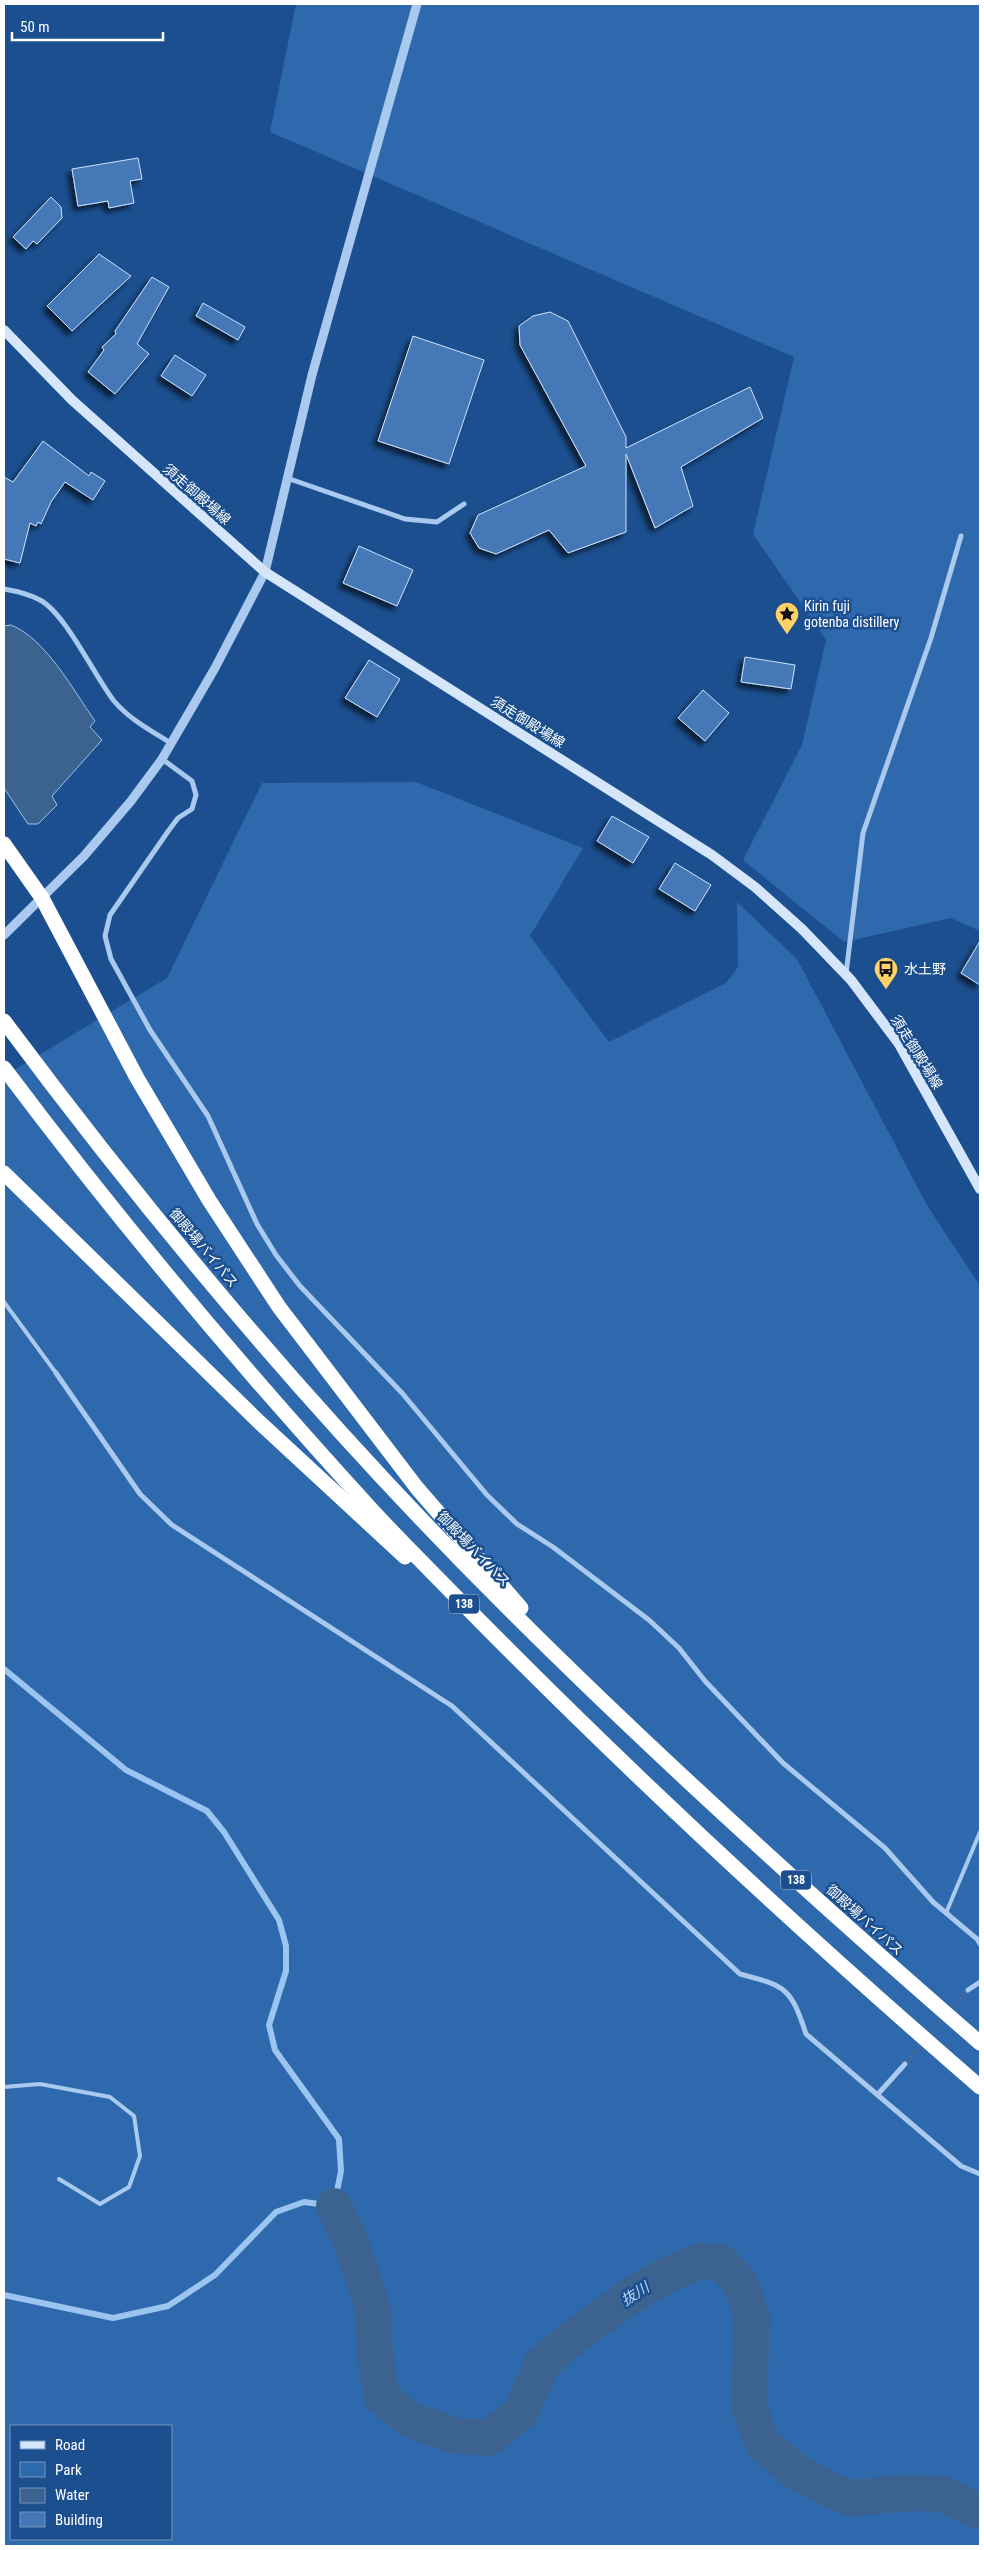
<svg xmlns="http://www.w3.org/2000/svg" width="984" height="2550" viewBox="0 0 984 2550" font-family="'Roboto Condensed','Noto Sans JP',sans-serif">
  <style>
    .green { fill: #2e69ad; fill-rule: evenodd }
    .water { fill: #3c6290; stroke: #9cc4f0 }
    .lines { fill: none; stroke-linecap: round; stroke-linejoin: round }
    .stream { stroke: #9cc4f0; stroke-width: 6 }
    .river { stroke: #3c6290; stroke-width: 36 }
    .building { fill: #4478b7; stroke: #cfe3fa; filter: url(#shadow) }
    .minor-tunnel { stroke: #3d69a0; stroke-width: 5; stroke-dasharray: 5 2.5; stroke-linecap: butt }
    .service { stroke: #a9c9ee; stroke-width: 4 }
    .minor { stroke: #a9c9ee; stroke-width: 5 }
    .tertiary { stroke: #a9c9ee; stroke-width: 9 }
    .secondary { stroke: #d6e6fa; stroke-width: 10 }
    .motorway { stroke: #fff; stroke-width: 15 }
    .labels { text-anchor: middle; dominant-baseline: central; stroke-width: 5; stroke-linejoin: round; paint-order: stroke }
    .shield { fill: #1b4f8f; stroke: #bbcadd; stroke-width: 1 }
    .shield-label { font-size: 12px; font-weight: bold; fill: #fff }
    .street-label { font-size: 14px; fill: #fff; stroke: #1b4f8f }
    .poi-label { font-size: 14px; fill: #fff; stroke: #1b4f8f; text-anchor: start }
    .water-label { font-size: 15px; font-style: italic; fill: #b5d3f5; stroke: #1b4f8f }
  </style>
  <defs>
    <filter id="shadow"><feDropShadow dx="-4.5" dy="4.5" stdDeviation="2.5" flood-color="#0009"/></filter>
  </defs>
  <rect width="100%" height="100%" fill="#1b4f8f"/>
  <g class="green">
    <path d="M296 4H980V931L951 918 844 942 743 860 802 745 826 640 753 534 794 357 270 132Z"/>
    <path d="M416 782 583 848 530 936 609 1042 726 983 738 967 737 902 797 959 927 1205 980 1286V2546H4V1076L167 978 262 783ZM11 2426H171V2539H11Z"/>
  </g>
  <path class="water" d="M11 625C46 639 73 690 95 721L90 727 102 740 52 796 57 805 38 824H28L4 788V626Z"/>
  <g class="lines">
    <path class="stream" d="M4 1669 126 1770 207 1811 224 1832 279 1920 286 1946V1971L269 2025 275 2050 339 2139 341 2171 334 2206 304 2202 276 2212 215 2275 168 2306 113 2318 4 2295"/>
    <path class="river" d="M334 2206 349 2237 372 2305 376 2362 382 2397 409 2419 456 2436 489 2438 521 2412 541 2365 567 2342 626 2299 668 2274 702 2261 722 2263 740 2283 752 2317 749 2408 763 2444 795 2471 831 2491 853 2498 909 2493 942 2494 980 2512"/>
  </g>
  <g class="building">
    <path d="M138 158 142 179 130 181 134 203 109 208 108 201 78 206 72 169Z"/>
    <path d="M51 197 61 207 62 218 37 244 33 241 26 249 13 237Z"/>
    <path d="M99 254 131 276 72 331 47 306Z"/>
    <path d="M152 277 169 287 137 344 149 354 115 394 88 372 104 350 102 347 116 334 115 331Z"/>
    <path d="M203 303 245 327 238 340 196 316Z"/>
    <path d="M550 312 568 321 626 437V448L750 387 763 418 681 467 693 506 655 528 626 454V532L568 553 549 530 496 554 479 548 470 533 478 515 586 466 520 345 519 326 533 316Z"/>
    <path d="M413 336 484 360 449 464 378 441Z"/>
    <path d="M175 355 206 375 192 396 161 376Z"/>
    <path d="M43 441 89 476 91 472 105 481 93 500 65 482 51 502 41 524 38 522 36 526 30 523 20 563 4 559V477L13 482Z"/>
    <path d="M359 546 413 570 397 606 343 583Z"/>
    <path d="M745 657 795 665 791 689 741 682Z"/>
    <path d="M369 660 400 679 377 717 345 698Z"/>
    <path d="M703 690 729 713 705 741 678 718Z"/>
    <path d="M612 816 649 837 633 863 597 841Z"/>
    <path d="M675 863 711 885 695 911 659 889Z"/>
    <path d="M980 941V985L961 973Z"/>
  </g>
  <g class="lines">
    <path class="minor-tunnel" d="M905 2064 968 1990"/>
    <g class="service">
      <path d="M4 1302 56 1373"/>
      <path d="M946 1913 980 1832"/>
      <path d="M4 2087 40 2084 110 2097 134 2116 140 2156 129 2187 100 2204 59 2179"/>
    </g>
    <g class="minor">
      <path d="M287 478 405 519 437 522 464 504"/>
      <path d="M4 589C16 591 29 594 40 600 66 614 95 677 114 701 130 720 152 731 172 744"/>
      <path d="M162 759 192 781 196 795 192 809 178 818 169 830 110 915 105 936 111 959 150 1030 208 1116 257 1224 276 1255 300 1286 402 1393 487 1495 517 1524 553 1547 649 1620 679 1648 705 1681 783 1763 885 1848 933 1902 977 1939 980 1944"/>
      <path d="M846 974 863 833 931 638 961 536"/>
      <path d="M56 1373 140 1494 172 1525 452 1706 740 1974C786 1986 791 1988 806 2034L961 2166 980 2174"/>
      <path d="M968 1990 980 1982"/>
      <path d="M878 2094 905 2064"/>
    </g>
    <path class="tertiary" d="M4 935 84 856 131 801 162 759 215 668 265 572 312 375 417 4"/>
    <path class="secondary" d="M4 330 72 400 265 572 712 855 755 887 802 929 851 980 899 1044 980 1189"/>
    <g class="motorway">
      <path d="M4 844 42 898 137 1078 209 1200 279 1307 417 1488 521 1608"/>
      <path d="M4 1021C158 1228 326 1427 509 1609 659 1759 820 1904 980 2043"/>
      <path d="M4 1068C118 1220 244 1370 372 1510 407 1548 445 1585 481 1622 641 1784 808 1938 980 2087"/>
      <path d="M4 1173 257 1420 405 1557"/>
    </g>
  </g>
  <defs>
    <symbol id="sight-pin" viewBox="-11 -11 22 30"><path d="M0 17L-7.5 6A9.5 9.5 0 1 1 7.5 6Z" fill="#ffd166" stroke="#1b4f8f"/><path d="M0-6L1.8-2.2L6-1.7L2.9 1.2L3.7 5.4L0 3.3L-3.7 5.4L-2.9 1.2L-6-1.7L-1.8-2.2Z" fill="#111"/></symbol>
    <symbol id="bus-pin" viewBox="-11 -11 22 30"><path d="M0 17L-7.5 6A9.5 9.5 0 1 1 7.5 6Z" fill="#ffd166" stroke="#1b4f8f"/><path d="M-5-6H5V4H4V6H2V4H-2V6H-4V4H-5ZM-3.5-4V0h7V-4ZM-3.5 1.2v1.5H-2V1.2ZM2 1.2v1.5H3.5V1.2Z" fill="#111"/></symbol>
  </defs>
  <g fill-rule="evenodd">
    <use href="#sight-pin" x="773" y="600" width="28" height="38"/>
    <use href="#bus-pin" x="872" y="955" width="28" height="38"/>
  </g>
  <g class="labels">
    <g class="shield">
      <rect x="449" y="1594.5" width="30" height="19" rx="4"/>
      <rect x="781" y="1870.5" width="30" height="19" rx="4"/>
    </g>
    <g class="shield-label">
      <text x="464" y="1604">138</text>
      <text x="796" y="1880">138</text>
    </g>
    <g class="street-label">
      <text transform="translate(197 494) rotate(41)">須走御殿場線</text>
      <text transform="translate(528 722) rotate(32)">須走御殿場線</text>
      <text transform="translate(917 1052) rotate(58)">須走御殿場線</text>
      <text transform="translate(204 1248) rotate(50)">御殿場バイパス</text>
      <text transform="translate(474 1549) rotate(46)">御殿場バイパス</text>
      <text transform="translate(865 1920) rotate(42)">御殿場バイパス</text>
    </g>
    <g class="poi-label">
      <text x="804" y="606">Kirin fuji<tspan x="804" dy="16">gotenba distillery</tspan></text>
      <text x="904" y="969">水土野</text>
    </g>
    <g class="water-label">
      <text transform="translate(635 2294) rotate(-33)">抜川</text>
    </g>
  </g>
  <rect width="984" height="2550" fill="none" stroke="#ffffff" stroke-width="10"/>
  <rect x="10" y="2425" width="162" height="115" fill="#1b4f8f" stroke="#7695bc"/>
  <rect x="20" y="2441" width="25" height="8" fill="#d6e6fa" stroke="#7695bc"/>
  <text x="55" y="2450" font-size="15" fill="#ffffff">Road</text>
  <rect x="20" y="2462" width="25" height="15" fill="#2e69ad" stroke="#7695bc"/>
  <text x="55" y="2475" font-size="15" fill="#ffffff">Park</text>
  <rect x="20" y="2488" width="25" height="15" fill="#3c6290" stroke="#7695bc"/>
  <text x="55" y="2500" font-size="15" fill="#ffffff">Water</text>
  <rect x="20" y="2512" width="25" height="15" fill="#4478b7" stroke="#7695bc"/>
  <text x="55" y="2525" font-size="15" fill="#ffffff">Building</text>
  <path d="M12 32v8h151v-8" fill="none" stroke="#ffffff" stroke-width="2.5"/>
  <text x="20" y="32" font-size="15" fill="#ffffff" stroke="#1b4f8f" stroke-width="4" paint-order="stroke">50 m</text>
</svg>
